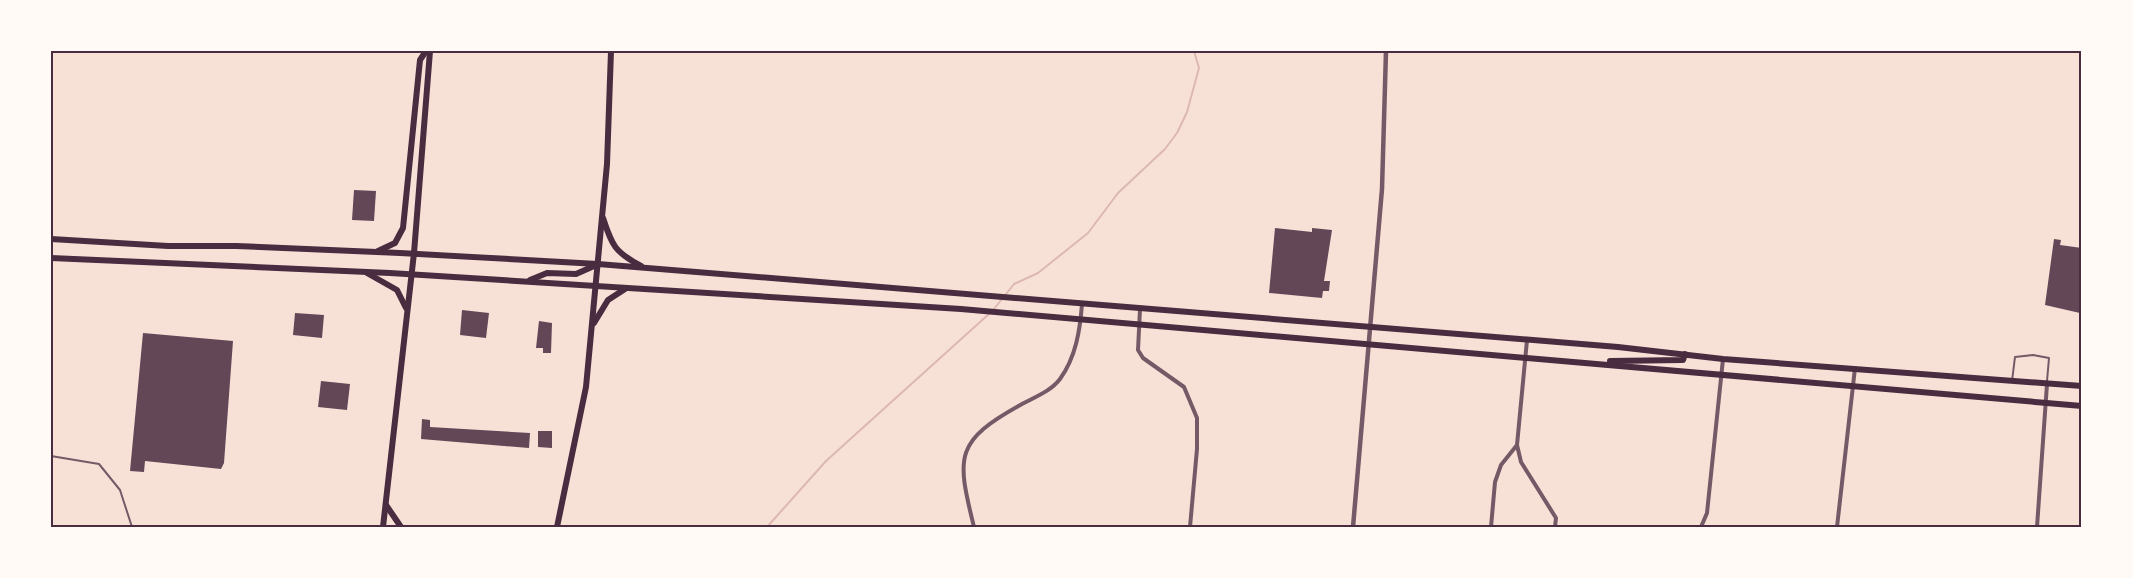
<svg xmlns="http://www.w3.org/2000/svg" width="2133" height="578" viewBox="0 0 2133 578" font-family="'Source Serif 4',serif">
  <style>
    .lines { fill: none; stroke-linecap: round; stroke-linejoin: round }
    .stream { stroke: #dcb8b0; stroke-width: 2 }
    .building { fill: #644757 }
    .service { stroke: #755966; stroke-width: 2 }
    .minor { stroke: #755966; stroke-width: 4 }
    .tertiary { stroke: #755966; stroke-width: 4.5 }
    .primary { stroke: #4a2c40; stroke-width: 6 }
    .neatline { fill: none; stroke: #4a2c40; stroke-width: 2 }
  </style>
  <rect width="100%" height="100%" fill="#f7e1d7"/>
  <g class="lines">
    <g class="stream">
      <path d="M994 309 1014 284 1038 273 1088 233 1118 193 1165 149 1177 133 1187 112 1199 68 1194 51"/>
      <path d="M767 527 826 461 990 313"/>
    </g>
  </g>
  <g class="building">
    <path d="M354 190 376 191 374 221 352 220Z"/>
    <path d="M1275 228 1312 232V228L1332 230 1324 281H1330L1329 291H1323L1322 298 1269 293Z"/>
    <path d="M2054 239 2061 240 2060 245 2082 248 2080 313 2045 305Z"/>
    <path d="M462 310 489 313 486 338 460 335Z"/>
    <path d="M295 313 324 315 322 338 293 335Z"/>
    <path d="M539 321 552 323 551 353H543V348H536Z"/>
    <path d="M143 333 233 341 224 463 221 469 145 461 144 472 130 471Z"/>
    <path d="M321 381 350 384 347 410 318 407Z"/>
    <path d="M422 419 430 420V427L530 433 529 448 421 439Z"/>
    <path d="M538 431H552V448L538 447Z"/>
  </g>
  <g class="lines">
    <g class="service">
      <path d="M2012 381 2015 357 2033 355 2049 358 2047 381"/>
      <path d="M51 456 99 464 120 490 132 527"/>
    </g>
    <g class="minor">
      <path d="M1140 309 1138 350 1143 358 1184 387 1197 418V449L1190 527"/>
      <path d="M1517 445 1521 462 1556 518 1555 527"/>
      <path d="M974 527C956 455 955 441 1022 404 1035 397 1051 391 1060 379 1076 357 1080 330 1082 304"/>
      <path d="M1491 527 1495 482 1501 465 1517 445 1527 340"/>
      <path d="M1701 527 1707 513 1723 359"/>
      <path d="M1837 527 1855 368"/>
      <path d="M2037 527 2047 384"/>
    </g>
    <path class="tertiary" d="M1353 527 1382 189 1386 51"/>
    <g class="primary">
      <path d="M603 218C612 246 615 252 641 266"/>
      <path d="M51 239 168 246H236L400 253 598 264 1618 347 1723 359 2082 386"/>
      <path d="M378 251 395 243 403 228 420 60 426 51"/>
      <path d="M51 258 390 273 961 309 2082 406"/>
      <path d="M367 273 397 290 406 308"/>
      <path d="M530 280 547 273 576 274 594 266"/>
      <path d="M594 323 608 300 625 289"/>
      <path d="M1610 361 1683 360 1685 354"/>
      <path d="M386 505 401 527"/>
      <path d="M383 527 414 253 430 51"/>
      <path d="M557 527 586 387 607 164 611 51"/>
    </g>
  </g>
  <rect width="2133" height="578" fill="none" stroke="#fffaf5" stroke-width="105"/>
  <rect x="52" y="52" width="2028" height="474" class="neatline"/>
</svg>
